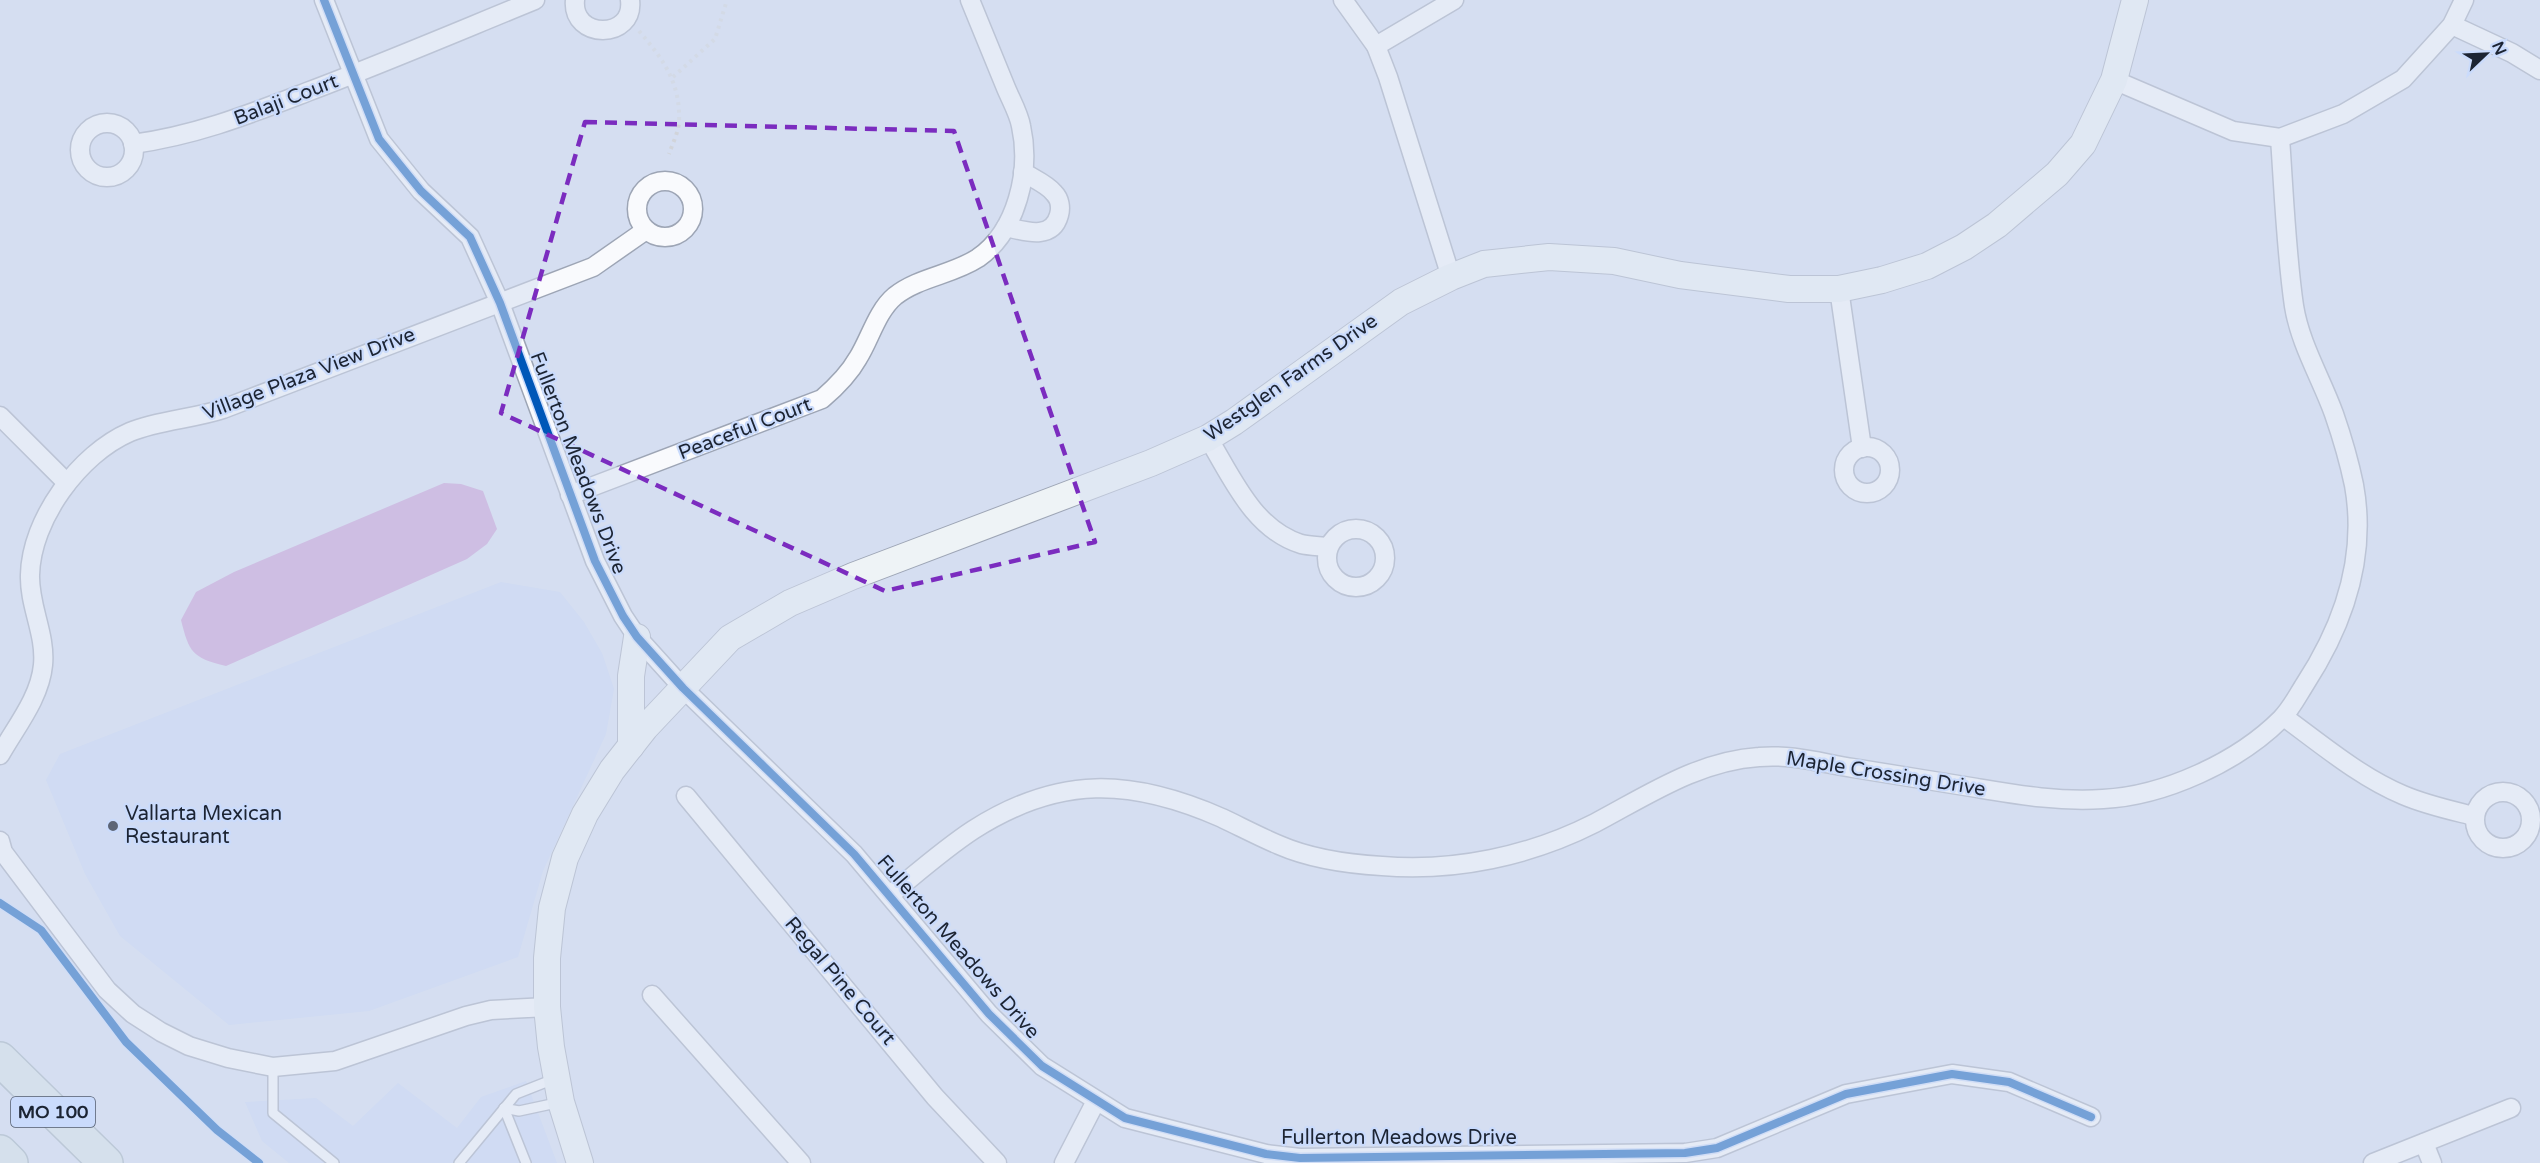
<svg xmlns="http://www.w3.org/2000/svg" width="2540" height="1163" viewBox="0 0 2540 1163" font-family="'Varela Round',sans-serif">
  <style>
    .built { fill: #c9d7f5 }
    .water { fill: #c597d2 }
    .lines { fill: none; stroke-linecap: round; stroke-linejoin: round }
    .lane-casing { stroke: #9da5b5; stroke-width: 12 }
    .street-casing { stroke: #9da5b5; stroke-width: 21 }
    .secondary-casing { stroke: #9da5b5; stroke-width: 28 }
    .highway-casing { stroke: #9daeb9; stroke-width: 36 }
    .path { stroke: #d1d4da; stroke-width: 4; stroke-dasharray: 3 4.5; stroke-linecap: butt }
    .lane { stroke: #f9fafd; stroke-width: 9 }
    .street { stroke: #f9fafd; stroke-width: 18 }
    .secondary { stroke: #eef3f6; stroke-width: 26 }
    .highway { stroke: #d6e3e7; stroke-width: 33 }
    .cycleway-casing { stroke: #cadbfc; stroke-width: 11 }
    .cycleway { stroke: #0057b8; stroke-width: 8 }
    .marked { fill: none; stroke: #7b2cbf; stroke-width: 4.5; stroke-dasharray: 12 8; stroke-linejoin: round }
    .poi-dot { fill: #5d6576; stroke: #cadbfc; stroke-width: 2 }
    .labels { text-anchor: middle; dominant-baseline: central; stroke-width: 4.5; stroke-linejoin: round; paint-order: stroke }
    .shield { fill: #cadbfc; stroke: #505b6f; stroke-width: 1.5 }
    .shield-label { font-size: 18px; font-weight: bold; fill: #1c2433 }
    .street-label { font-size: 20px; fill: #1c2433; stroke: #cadbfc }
    .poi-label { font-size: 20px; fill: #1c2433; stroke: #cadbfc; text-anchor: start }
  </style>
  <rect width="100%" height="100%" fill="#d5def1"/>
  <g class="built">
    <path d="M501 582 560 592 584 622 602 653 614 689 606 734 543 871 518 957 369 1011 229 1025 120 936 85 874 46 780 60 754Z"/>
    <path d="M526 1081 557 1163H289L262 1141 245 1102 316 1098 353 1126 398 1083 457 1128 481 1097Z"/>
  </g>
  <path class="water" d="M444 483 461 484 483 491 497 529 487 544 467 559 226 666C192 658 189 652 181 620L196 592 234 572Z"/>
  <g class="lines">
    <defs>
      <g id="lane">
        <path d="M273 1067V1113L334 1163"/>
        <path d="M504 1108 526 1163"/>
        <path d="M504 1108 519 1111 561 1102"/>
        <path d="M459 1163 516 1094 554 1079"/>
      </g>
      <g id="street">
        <path d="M324 0 379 139 421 191 470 237 500 303 595 561 623 616 637 637 683 688 854 854 989 1014 1042 1066 1125 1118 1266 1154 1300 1158 1685 1153 1717 1148 1846 1094 1952 1074 2009 1082 2091 1117"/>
        <path d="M575 0C571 40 635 40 630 0"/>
        <path d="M1343 0 1376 46 1388 77 1451 277"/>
        <path d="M2452 25 2512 53 2540 70"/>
        <path d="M1376 46 1454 0"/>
        <path d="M2114 80 2233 131 2280 138 2343 114 2403 79 2452 25 2464 0"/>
        <circle cx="107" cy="150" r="27"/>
        <path d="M133 144C197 135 247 115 307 92 384 63 459 31 535 0"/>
        <circle cx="665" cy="209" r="28"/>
        <path d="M1006 227C1024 231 1052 241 1059 215 1061 208 1060 199 1054 193 1047 184 1032 178 1023 172"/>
        <path d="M1839 289 1862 448"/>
        <path d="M0 416 67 483"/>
        <path d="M1208 438C1232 477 1253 529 1301 544 1309 546 1320 546 1328 547"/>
        <circle cx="1867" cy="470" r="23"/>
        <path d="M570 495 822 399C836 387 849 374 858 358 870 339 877 311 895 296 919 277 952 275 978 258 1017 231 1031 171 1021 126 1019 114 1011 100 1006 88 994 59 982 29 970 0"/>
        <circle cx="1356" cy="558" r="29"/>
        <path d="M2284 717C2321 744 2360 777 2403 795 2426 805 2450 810 2474 816"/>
        <path d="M0 755C15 728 40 698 43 665 46 634 29 606 30 575 31 520 79 454 130 432 159 420 193 419 223 409L593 267 646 230"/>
        <circle cx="2503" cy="820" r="28"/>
        <path d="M686 796 935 1097 997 1163"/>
        <path d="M0 841 3 852 107 990 133 1014 161 1032 189 1046 228 1058 273 1067 335 1061 466 1016 491 1010 547 1007"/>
        <path d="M890 895C917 873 944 849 973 830 1059 775 1131 778 1222 818 1241 827 1260 837 1279 845 1311 859 1347 864 1382 866 1455 872 1530 856 1595 823 1648 795 1698 761 1759 757 1792 754 1821 763 1853 768 1894 775 1936 781 1977 788 2019 795 2060 802 2103 799 2164 796 2238 762 2281 719 2291 709 2298 695 2305 684 2344 624 2367 557 2354 485 2349 461 2342 437 2334 414 2321 378 2300 344 2294 306 2286 251 2284 194 2280 138"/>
        <path d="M652 995 801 1163"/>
        <path d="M2424 1143 2432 1163"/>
        <path d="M1064 1163 1096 1101"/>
        <path d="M2373 1163 2511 1108"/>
      </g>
      <g id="secondary">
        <path d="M631 746V676L637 637"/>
        <path d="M580 1163 561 1102 551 1047 547 1007V958L552 908 565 858 585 814 612 770 645 728 730 638 790 603 853 576 1151 463 1208 438 1234 422 1401 302 1451 277 1484 264 1549 257 1614 261 1680 275 1789 289H1839L1882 280 1927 266 1964 247 1997 225 2057 174 2083 144 2114 80 2135 0"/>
      </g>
      <g id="highway">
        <path d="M0 1059 106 1163"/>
        <path d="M0 1152 11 1163"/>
      </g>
    </defs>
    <use href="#lane" class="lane-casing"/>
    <use href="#street" class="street-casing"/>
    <use href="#secondary" class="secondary-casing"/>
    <use href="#highway" class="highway-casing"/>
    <g class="path">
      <path d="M639 31C663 59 681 83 679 123 678 133 672 145 669 154"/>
      <path d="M673 77 715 39 727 0"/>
    </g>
    <use href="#lane" class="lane"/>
    <use href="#street" class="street"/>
    <use href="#secondary" class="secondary"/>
    <use href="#highway" class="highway"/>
    <defs>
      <g id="cycleway">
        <path d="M324 0 379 139 421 191 470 237 500 303 595 561 623 616 637 637 683 688 854 854 989 1014 1042 1066 1125 1118 1266 1154 1300 1158 1685 1153 1717 1148 1846 1094 1952 1074 2009 1082 2091 1117"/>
        <path d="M0 903 41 930 126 1042 217 1130 259 1163"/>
      </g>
    </defs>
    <use href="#cycleway" class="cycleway-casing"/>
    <use href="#cycleway" class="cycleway"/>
  </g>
  <path d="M0 0H2540V1163H0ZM585 122 954 131 1095 542 885 591 501 413Z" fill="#d5def1" fill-opacity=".55" fill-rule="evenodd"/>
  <path class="marked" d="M585 122 954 131 1095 542 885 591 501 413Z"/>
  <circle class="poi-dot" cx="113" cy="826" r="6"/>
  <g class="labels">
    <rect class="shield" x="11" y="1097" width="84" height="30" rx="4.5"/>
    <g class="shield-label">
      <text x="53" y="1112">MO 100</text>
    </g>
    <g class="street-label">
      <text transform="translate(286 100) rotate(-21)">Balaji Court</text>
      <text transform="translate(309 374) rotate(-21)">Village Plaza View Drive</text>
      <text transform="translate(1291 378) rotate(-35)">Westglen Farms Drive</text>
      <text transform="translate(745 429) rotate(-21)">Peaceful Court</text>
      <text transform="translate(578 463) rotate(69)">Fullerton Meadows Drive</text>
      <text transform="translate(1886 774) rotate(9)">Maple Crossing Drive</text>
      <text transform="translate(958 947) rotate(49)">Fullerton Meadows Drive</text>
      <text transform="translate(840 981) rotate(50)">Regal Pine Court</text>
      <text x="1399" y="1138">Fullerton Meadows Drive</text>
    </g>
    <g class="poi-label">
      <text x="125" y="814">Vallarta Mexican<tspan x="125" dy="23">Restaurant</tspan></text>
    </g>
  </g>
  <g transform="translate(2486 54) rotate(67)" stroke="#cadbfc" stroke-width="4.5" paint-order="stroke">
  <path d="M0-4.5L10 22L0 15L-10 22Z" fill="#1c2433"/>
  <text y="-9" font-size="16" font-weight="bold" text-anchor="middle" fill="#1c2433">N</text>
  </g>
</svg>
